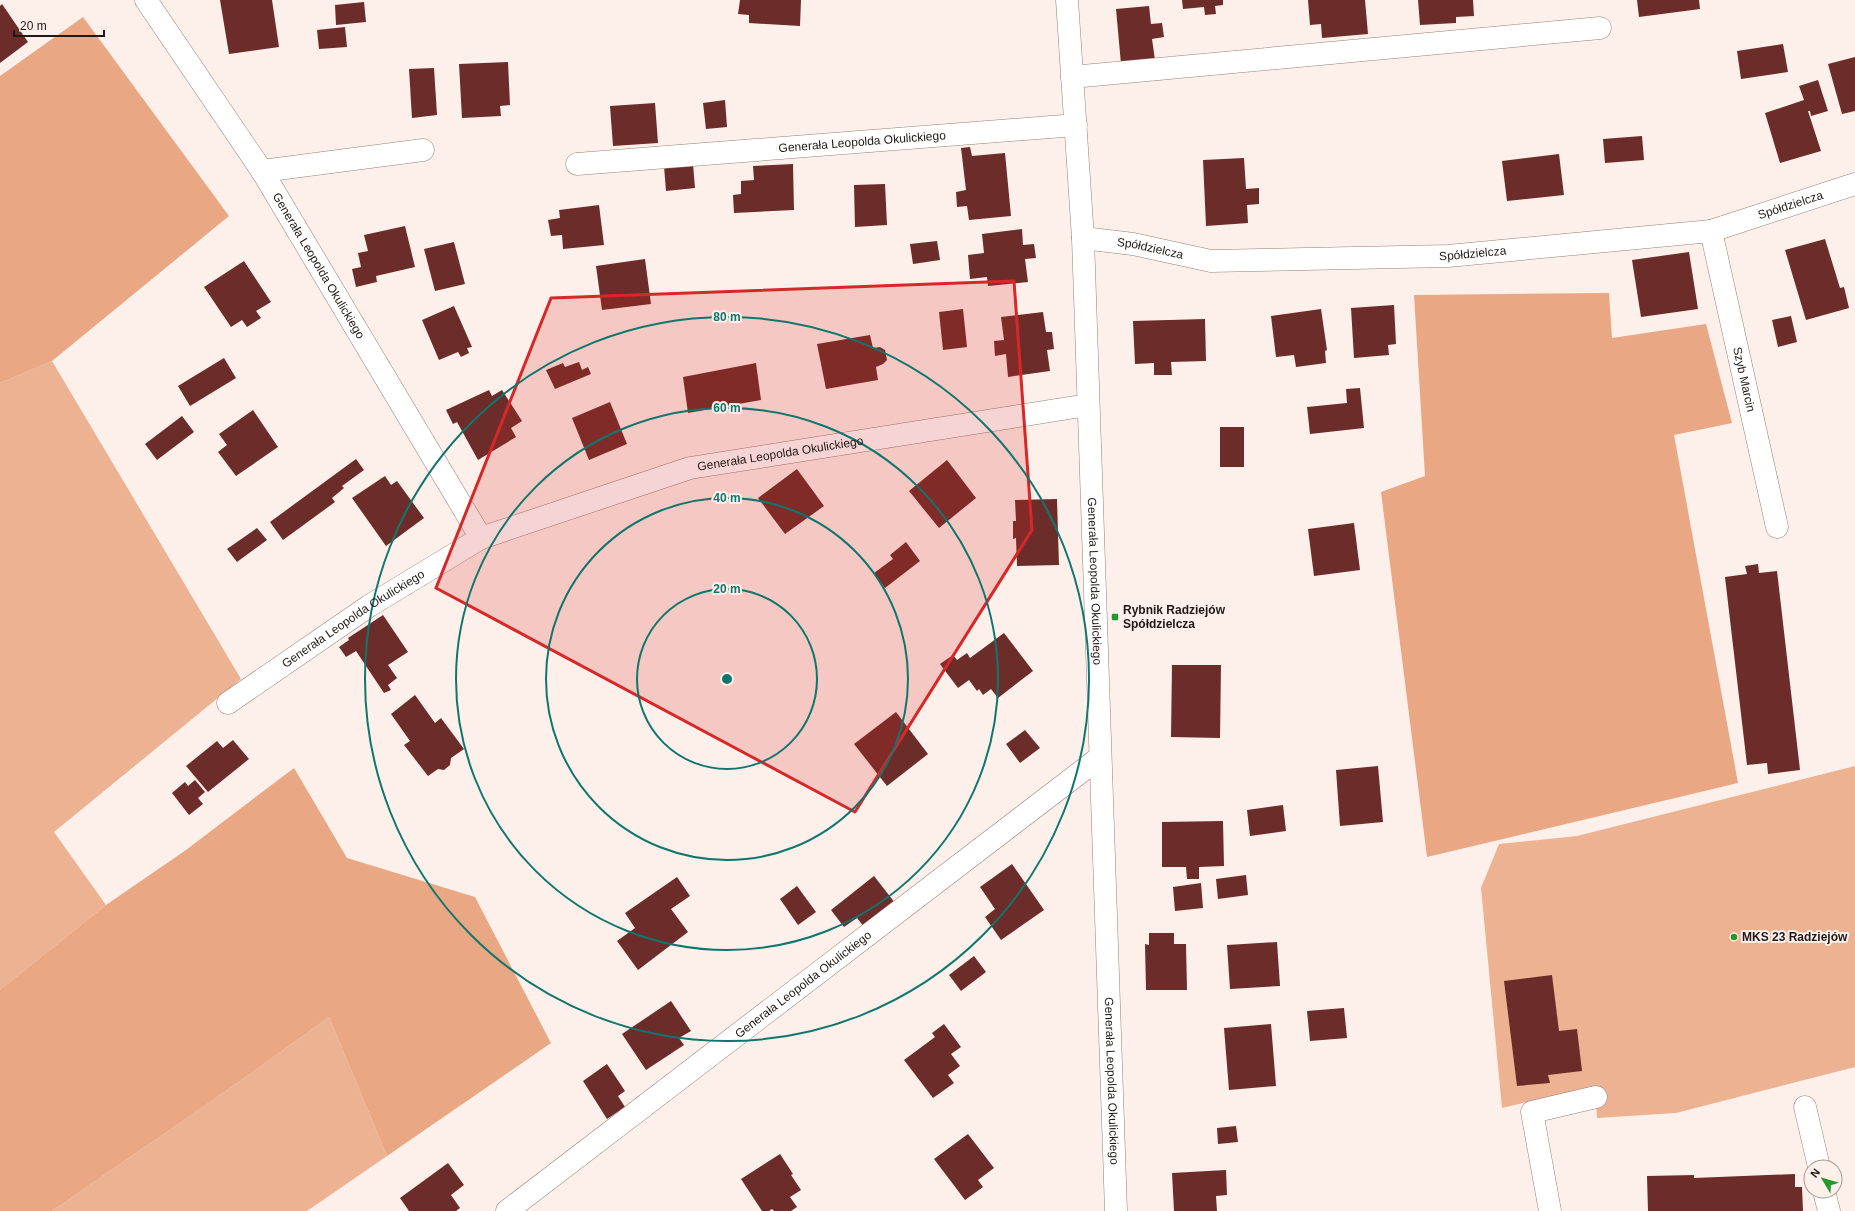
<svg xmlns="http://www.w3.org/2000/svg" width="1855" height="1211" viewBox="0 0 1855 1211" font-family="Arial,sans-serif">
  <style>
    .green { fill: #edb292 }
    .forest { fill: #e9a783 }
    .building { fill: #6c2c2a }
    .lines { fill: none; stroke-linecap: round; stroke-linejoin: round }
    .minor-casing { stroke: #938177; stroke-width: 23 }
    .minor { stroke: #fff; stroke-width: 22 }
    .marked { fill: #d62828; fill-opacity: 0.2; stroke: #d62828; stroke-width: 3; stroke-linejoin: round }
    .ring { fill: none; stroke: #0f766e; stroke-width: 2 }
    .poi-dot { fill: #21992b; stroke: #fdf0ea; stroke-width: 1.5 }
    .labels { text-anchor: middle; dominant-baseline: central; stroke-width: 4; stroke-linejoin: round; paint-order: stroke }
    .street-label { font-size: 12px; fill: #1f1814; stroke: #fdf0ea }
    .poi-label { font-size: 12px; font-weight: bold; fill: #1f1814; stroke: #fdf0ea; text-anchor: start }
    .centre { fill: #0f766e; stroke: #fdf0ea; stroke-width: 2 }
    .ring-label { font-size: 12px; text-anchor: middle; font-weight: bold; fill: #0f766e; stroke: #fdf0ea; stroke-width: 4; stroke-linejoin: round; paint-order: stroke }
  </style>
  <rect width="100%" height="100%" fill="#fdf0ea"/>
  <g class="green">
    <path d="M52 361 241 679 54 832 106 905 0 990V383Z"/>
    <path d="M1855 766V1067L1676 1113 1597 1118 1595 1086 1502 1108 1481 888 1499 844 1577 836Z"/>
    <path d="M329 1017 387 1156 307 1211H52L236 1084Z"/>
  </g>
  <g class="forest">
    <path d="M83 17 229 216 52 361 0 383V76Z"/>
    <path d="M1609 293 1612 338 1706 324 1732 423 1674 435 1738 783 1427 857 1381 492 1425 476 1414 295Z"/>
    <path d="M294 768 347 858 475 897 551 1043 387 1156 329 1017 236 1084 52 1211H0V990L106 905 186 850Z"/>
  </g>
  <g class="building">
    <path d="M220 0H272L279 47 229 54Z"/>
    <path d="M740 0H801L800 26 749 23V15L738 14Z"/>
    <path d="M1182 0H1223V5L1215 6 1216 14 1205 15 1204 7 1183 9Z"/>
    <path d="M1308 0H1365L1368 34 1322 38 1321 24 1310 25Z"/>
    <path d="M1418 0H1473L1474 16 1456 17V23L1420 25Z"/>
    <path d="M1637 0H1699L1700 9 1639 17Z"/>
    <path d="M364 2 366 22 336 25 335 5Z"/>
    <path d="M2 4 28 42 0 63V6Z"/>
    <path d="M1149 6 1151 24 1162 23 1164 37 1152 39 1155 60 1121 64 1116 9Z"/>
    <path d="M345 27 347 47 319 49 317 30Z"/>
    <path d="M1783 44 1788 72 1741 79 1737 51Z"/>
    <path d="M1855 57V111L1842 114 1828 64Z"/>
    <path d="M508 62 510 105 500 106 501 116 462 118 459 64Z"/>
    <path d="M434 68 437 115 412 118 409 69Z"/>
    <path d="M1818 80 1828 111 1811 116 1810 111H1808L1821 151 1780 163 1765 113 1804 100 1799 86Z"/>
    <path d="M725 100 727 127 706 129 703 103Z"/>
    <path d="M655 103 658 143 613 146 610 106Z"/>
    <path d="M1642 136 1644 160 1605 163 1603 139Z"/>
    <path d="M970 147 972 156 1005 153 1011 216 969 220 967 206 957 207 956 192 966 190 961 148Z"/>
    <path d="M1559 154 1564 195 1507 201 1502 161Z"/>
    <path d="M1244 158 1246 189 1259 188V204L1247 205 1248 223 1206 226 1203 160Z"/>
    <path d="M693 164 695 188 666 191 664 166Z"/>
    <path d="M793 164 794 210 734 213 733 195 741 194V181L754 180 753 166Z"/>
    <path d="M885 184 887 225 855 227 854 185Z"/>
    <path d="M599 205 604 245 563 249 562 235 551 236 548 220 560 218 559 210Z"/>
    <path d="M405 226 415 267 376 276 377 282 356 287 352 269 361 267 358 253 368 251 364 235Z"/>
    <path d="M1022 229 1023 245 1034 244 1036 258 1025 259 1028 282 988 286 987 277 970 279 968 255 984 253 982 234Z"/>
    <path d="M1825 239 1840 288 1844 287 1849 308 1806 320 1785 250Z"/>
    <path d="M937 241 940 260 913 264 910 244Z"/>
    <path d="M454 242 465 284 435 291 424 249Z"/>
    <path d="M1689 252 1698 309 1641 317 1632 260Z"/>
    <path d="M645 259 651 304 602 310 596 266Z"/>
    <path d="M244 261 271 302 256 311 261 318 247 327 242 320 231 327 204 287Z"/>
    <path d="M1394 305 1396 344 1388 345 1389 355 1354 358 1351 308Z"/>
    <path d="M454 306 472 347 467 348 469 353 461 357 458 352 439 360 422 320Z"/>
    <path d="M963 309 967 347 943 350 939 312Z"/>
    <path d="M1321 309 1327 350 1325 351 1326 363 1296 367 1294 355 1276 357 1271 316Z"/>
    <path d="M1043 312 1046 332H1052L1054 349 1047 350 1050 371 1008 377 1006 354 995 356 994 341 1004 340 1001 317Z"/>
    <path d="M1791 316 1797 342 1778 347 1772 320Z"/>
    <path d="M1205 319 1206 361 1171 362 1172 375H1154V363L1135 364 1133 321Z"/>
    <path d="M870 335 873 348 880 347 885 350 887 360 883 364 876 367 878 380 826 389 817 344Z"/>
    <path d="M224 358 236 378 190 406 178 386Z"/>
    <path d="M579 362 582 370 588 367 591 374 555 389 546 370 563 363 565 367Z"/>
    <path d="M756 363 761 400 688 413 683 377Z"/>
    <path d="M1360 388 1364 428 1310 434 1307 407 1347 403 1346 389Z"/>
    <path d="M489 390 492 396 502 390 522 421 511 428 516 437 478 460 457 422 453 424 446 410Z"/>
    <path d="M610 402 627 444 589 460 572 418Z"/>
    <path d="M253 410 278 447 236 476 218 452 227 445 219 434Z"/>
    <path d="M182 416 194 432 157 460 145 444Z"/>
    <rect x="1220" y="427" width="24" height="40"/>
    <path d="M356 459 364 470 342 486 344 488 332 498 335 502 283 540 270 522Z"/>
    <path d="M947 460 976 498 939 528 909 491Z"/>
    <path d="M797 469 824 506 785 534 758 498Z"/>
    <path d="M385 476 391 485 397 481 424 518 386 546 352 498Z"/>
    <path d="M1057 499 1059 565 1017 566 1016 538 1013 539V521H1016L1015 500Z"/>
    <path d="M1354 523 1360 570 1314 576 1308 529Z"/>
    <path d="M257 528 267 540 237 562 227 549Z"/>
    <path d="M906 542 920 561 885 588 874 573 893 559 890 555Z"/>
    <path d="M1758 564 1759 573 1777 571 1800 770 1768 774 1767 763 1747 765 1725 577 1747 574 1745 566Z"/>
    <path d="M383 615 408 652 388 665 397 678 388 685 391 690 384 693 356 651 346 657 339 647 349 640 348 638Z"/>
    <path d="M1004 633 1033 671 998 698 991 689 983 695 979 689 977 691 969 680 958 688 940 664 953 655 957 660 967 653 970 658Z"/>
    <path d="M1172 665H1221L1220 738 1171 737Z"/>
    <path d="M415 695 435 723 441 718 464 749 451 758 450 765 444 770 438 769 428 776 404 745 410 741 391 714Z"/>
    <path d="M896 712 928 754 887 786 854 744Z"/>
    <path d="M1025 730 1040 748 1020 763 1006 744Z"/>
    <path d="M233 740 249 759 208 792 186 766 217 741 223 748Z"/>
    <path d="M1378 766 1383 822 1340 826 1336 770Z"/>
    <path d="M195 780 205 792 198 798 203 804 189 815 172 793 185 782 188 786Z"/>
    <path d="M1283 805 1286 831 1250 836 1247 810Z"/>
    <path d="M1223 821 1224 866 1199 867V879H1187L1186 867H1162V822Z"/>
    <path d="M1012 864 1044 910 1001 940 985 917 995 909 980 887Z"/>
    <path d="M1246 875 1248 895 1218 899 1216 879Z"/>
    <path d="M874 876 899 908 868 932 857 918 844 927 831 910Z"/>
    <path d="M677 877 690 896 671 909 688 932 638 970 617 941 635 928 625 913Z"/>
    <path d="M1201 883 1203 908 1175 911 1173 887Z"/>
    <path d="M797 886 816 912 798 925 780 899Z"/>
    <path d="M1149 933H1174V944H1186L1187 990H1146L1145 944 1149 945Z"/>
    <path d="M1277 942 1280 986 1230 989 1227 945Z"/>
    <path d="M974 956 986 972 961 991 949 975Z"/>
    <path d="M1552 975 1559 1031 1577 1029 1582 1071 1548 1075 1550 1083 1517 1086 1504 981Z"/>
    <path d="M671 1001 691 1031 679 1038 684 1045 646 1070 622 1034Z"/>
    <path d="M1344 1008 1347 1038 1310 1041 1307 1011Z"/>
    <path d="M944 1024 961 1047 951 1054 960 1066 948 1075 954 1083 933 1098 904 1060 935 1037 932 1033Z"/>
    <path d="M1271 1024 1276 1086 1229 1090 1224 1028Z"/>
    <path d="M607 1064 625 1091 618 1096 625 1107 607 1119 583 1081Z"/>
    <path d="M1236 1126 1238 1142 1218 1144 1217 1128Z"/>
    <path d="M968 1134 994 1168 978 1180 983 1187 965 1200 934 1159Z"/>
    <path d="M780 1154 793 1174 791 1175 801 1190 790 1197 797 1207 791 1211H774L772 1209 769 1211H762L741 1179Z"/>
    <path d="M448 1163 464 1185 451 1195 460 1208 456 1211H409L400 1198Z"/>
    <path d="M1226 1170 1227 1195 1216 1196 1217 1211H1174L1172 1173Z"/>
    <path d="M1795 1174V1187H1802L1803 1211H1648L1647 1176 1694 1175V1178Z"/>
  </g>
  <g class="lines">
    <defs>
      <g id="minor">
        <path id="s1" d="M146 0 262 171 481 538"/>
        <path id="s2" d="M1067 0 1083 238 1116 1211"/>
        <path d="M1072 77 1600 28"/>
        <path id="s3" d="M577 164 1076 125"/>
        <path d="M262 171 423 150"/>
        <path id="s4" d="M1711 231 1777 527"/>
        <path id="s5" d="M1083 238 1133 244 1211 261 1448 256 1711 231 1855 184"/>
        <path id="s6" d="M228 703 369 606 481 538 690 468 1088 405"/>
        <path d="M1805 1107 1819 1167"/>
        <path d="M1824 1191 1829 1211"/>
        <path id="s7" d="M507 1211 1099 758"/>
        <path d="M1550 1211 1532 1112 1596 1097"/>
      </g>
    </defs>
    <use href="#minor" class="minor-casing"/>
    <use href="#minor" class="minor"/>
  </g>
  <path class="marked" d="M1014 281 1032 530 855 812 436 588 551 298Z"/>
  <g class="ring">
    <circle cx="727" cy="679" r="90"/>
    <circle cx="727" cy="679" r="181"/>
    <circle cx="727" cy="679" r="271"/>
    <circle cx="727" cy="679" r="362"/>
  </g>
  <g class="poi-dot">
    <rect x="1111" y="613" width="8" height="8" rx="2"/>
    <circle cx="1734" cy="937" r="4"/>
  </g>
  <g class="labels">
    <g class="street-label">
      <text stroke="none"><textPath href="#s3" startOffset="286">Generała Leopolda Okulickiego</textPath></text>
      <text stroke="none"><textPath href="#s5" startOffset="715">Spółdzielcza</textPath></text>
      <text stroke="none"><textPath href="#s5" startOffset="68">Spółdzielcza</textPath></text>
      <text stroke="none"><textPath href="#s5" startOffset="392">Spółdzielcza</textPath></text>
      <text stroke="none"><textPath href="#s1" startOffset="317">Generała Leopolda Okulickiego</textPath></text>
      <text stroke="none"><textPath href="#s4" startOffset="152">Szyb Marcin</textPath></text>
      <text stroke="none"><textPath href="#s6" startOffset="614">Generała Leopolda Okulickiego</textPath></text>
      <text stroke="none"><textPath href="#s2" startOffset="582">Generała Leopolda Okulickiego</textPath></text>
      <text stroke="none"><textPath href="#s6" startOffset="151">Generała Leopolda Okulickiego</textPath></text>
      <text stroke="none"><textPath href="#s7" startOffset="373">Generała Leopolda Okulickiego</textPath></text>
      <text stroke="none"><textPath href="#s2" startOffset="1082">Generała Leopolda Okulickiego</textPath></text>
    </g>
    <g class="poi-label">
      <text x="1123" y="610">Rybnik Radziejów<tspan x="1123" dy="14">Spółdzielcza</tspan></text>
      <text x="1742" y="937">MKS 23 Radziejów</text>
    </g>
  </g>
  <circle cx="727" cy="679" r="6" class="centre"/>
  <g class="ring-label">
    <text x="727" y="321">80 m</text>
    <text x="727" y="412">60 m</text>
    <text x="727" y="502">40 m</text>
    <text x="727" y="593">20 m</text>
  </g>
  <g transform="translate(1823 1179) rotate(308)"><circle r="19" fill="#fdf0ea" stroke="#a49a94"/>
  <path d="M0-3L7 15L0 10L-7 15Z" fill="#21992b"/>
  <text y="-6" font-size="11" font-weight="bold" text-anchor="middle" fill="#1f1814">N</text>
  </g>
  <path d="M14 30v6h90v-6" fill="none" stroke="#1f1814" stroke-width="2"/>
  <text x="20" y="30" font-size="12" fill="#1f1814" stroke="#fdf0ea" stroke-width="3" paint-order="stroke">20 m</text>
</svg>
